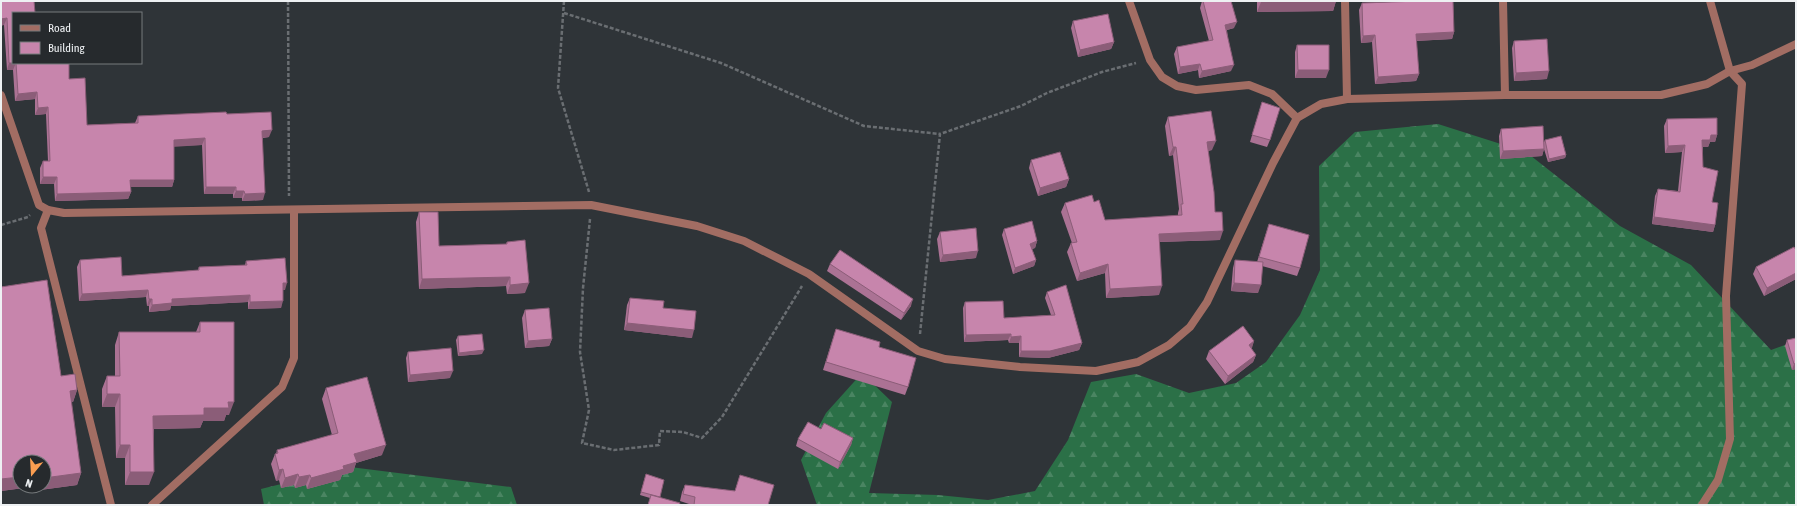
<svg xmlns="http://www.w3.org/2000/svg" width="1797" height="506" viewBox="0 0 1797 506" font-family="'Asap Condensed',sans-serif">
  <style>
    .forest { fill: url(#forest-firs) }
    .lines { fill: none; stroke-linecap: round; stroke-linejoin: round }
    .path { stroke: #6a6e72; stroke-width: 2.5; stroke-dasharray: 4 2; stroke-linecap: butt }
    .street { stroke: #a26d63; stroke-width: 8 }
    .wall { fill: #ab7294; fill-rule: evenodd }
    .shaded-wall { fill: #8b5d78 }
    .building { fill: #c785ac; stroke: #8b5d78 }
  </style>
  <defs>
    <pattern id="forest-firs" width="22" height="20" patternUnits="userSpaceOnUse"><rect width="22" height="20" fill="#2b7047"/><path d="M5 1l3.5 6h-7zM16 11l3.5 6h-7z" fill="#4a8562"/></pattern>
  </defs>
  <rect width="100%" height="100%" fill="#2f3438"/>
  <g class="forest">
    <path d="M1438 124 1526 152 1620 226 1691 265 1771 350 1796 341V505H817L801 460 826 413 862 373 892 402 869 493 938 495 988 500 1035 491 1068 440 1091 382 1136 374 1189 393 1236 383 1266 362 1300 315 1320 270 1319 166 1355 132Z"/>
    <path d="M350 467 511 487 517 505H264L261 489Z"/>
  </g>
  <g class="lines">
    <g class="path">
      <path d="M288 1 289 196"/>
      <path d="M564 1 558 88 589 192"/>
      <path d="M564 13 721 63 864 126 940 134"/>
      <path d="M590 219 583 288 580 352 589 410 582 443 614 450 659 445 660 431 683 432 702 438 722 417 802 286"/>
      <path d="M1 225 28 217 30 215"/>
      <path d="M920 334 940 134 1021 106 1047 93 1102 72 1136 63"/>
    </g>
    <g class="street">
      <path d="M1129 1 1150 60 1162 77 1177 86 1196 90 1249 85 1272 94 1297 118"/>
      <path d="M1345 1 1347 99"/>
      <path d="M1503 1 1505 95"/>
      <path d="M1 95 39 205 48 210 64 213 591 205 697 226 744 241 809 274 918 351 945 359 1020 367 1096 371 1138 362 1169 345 1190 327 1207 302 1273 163 1297 118 1321 104 1347 99 1505 95H1661L1707 84 1730 71 1752 65 1796 44"/>
      <path d="M48 210 41 228 111 505"/>
      <path d="M152 505 282 387 294 358V210"/>
      <path d="M1702 505 1718 480 1730 439 1726 296 1742 84 1730 71 1710 1"/>
    </g>
  </g>
  <g class="wall">
    <path d="M1 1 13 13 69 79 87 125 135 123 138 116 227 114 269 137 263 138V200L242 201V198H233V194H204L202 145 174 146V180L172 187H130L131 192 128 199 55 201 54 184H40V168L43 161H48L46 114 35 115V99L15 101 13 70H7L4 25Z"/>
    <path d="M1202 1 1234 28 1227 30 1231 71 1199 78 1198 70 1178 74 1174 54 1177 47 1209 41 1200 8Z"/>
    <path d="M1257 1H1336L1333 11 1257 12Z"/>
    <path d="M1362 3 1454 32 1452 39 1416 41 1419 74 1416 81 1375 84 1372 42 1361 43 1359 10Z"/>
    <path d="M1073 21 1114 42 1111 49 1078 57 1071 28Z"/>
    <path d="M1514 41 1547 79 1514 81 1512 48Z"/>
    <path d="M1297 45 1326 78H1295V52Z"/>
    <path d="M1262 102 1270 140 1267 147 1250 142Z"/>
    <path d="M1168 117 1212 150 1208 151 1215 212 1220 240 1160 242 1159 295 1106 298 1105 273 1077 281 1067 252 1071 243H1072L1061 212 1065 203 1094 202 1105 220 1178 216V213L1179 209 1173 155 1169 156 1165 126Z"/>
    <path d="M1667 119 1717 135 1715 142H1710L1708 147H1703V167L1712 202 1715 225 1713 232 1652 224 1655 196 1658 189 1678 191 1682 152 1665 153 1664 126Z"/>
    <path d="M1501 129 1544 142 1545 140 1566 155 1565 158 1548 162 1544 149 1542 156 1500 159 1499 136Z"/>
    <path d="M1031 160 1069 179 1066 187 1038 196 1029 168Z"/>
    <path d="M419 212 439 246 506 244 507 242 525 293 507 294 506 286 419 289 416 222Z"/>
    <path d="M1269 224 1300 268 1297 276 1262 266 1258 293 1231 291 1233 268 1235 260 1257 262Z"/>
    <path d="M1004 229 1037 241 1035 248 1032 249 1036 260 1034 266 1013 274 1002 235Z"/>
    <path d="M940 232 976 258 940 262 937 239Z"/>
    <path d="M1796 250V279L1764 296 1753 274 1756 267Z"/>
    <path d="M80 260 122 276 198 270 199 267 245 265 246 261 285 290H283L281 308 248 309V302L171 306 170 310 149 312V306H147L146 297 79 301 77 267Z"/>
    <path d="M830 264 911 306 901 320 827 271Z"/>
    <path d="M47 280 61 376 75 374 77 390 73 402H71L81 473 77 485 40 490 39 486 1 491V287ZM20 462H44V486H20Z"/>
    <path d="M1047 292 1082 343 1079 350 1048 358 1019 357V343H1009L1008 340 964 342 963 308 965 302 1004 318 1051 315 1045 298Z"/>
    <path d="M630 298 663 308 692 338 624 330 627 305Z"/>
    <path d="M525 310 552 339 549 346 525 348 522 318Z"/>
    <path d="M200 322 229 415H226L224 421H203L200 428 154 429 149 485H125V458H116L115 407H102V389L107 376H115V345L119 332H196Z"/>
    <path d="M836 329 879 347 908 387 905 395 823 370Z"/>
    <path d="M458 336 482 354 458 356 456 340Z"/>
    <path d="M1796 338V369L1792 370 1785 346 1787 340Z"/>
    <path d="M1254 341 1251 349 1256 355 1253 362 1225 384 1206 359 1209 351Z"/>
    <path d="M408 352 450 378 408 382 406 358Z"/>
    <path d="M326 388 382 455 356 463 353 472 342 475 340 480 307 489 306 485 295 488 294 485 281 488 279 480 276 481 271 464 275 454H276L277 450 332 435 322 399Z"/>
    <path d="M853 438 851 445 838 469 796 446 798 439Z"/>
    <path d="M646 474 659 497 679 505H648L650 498 640 495Z"/>
    <path d="M740 475 768 505H692L680 501 682 492 685 485 735 491Z"/>
  </g>
  <g class="shaded-wall">
    <path d="M1295 1H1336L1333 11 1257 12 1261 2Z"/>
    <path d="M7 18 4 25 1 26V19Z"/>
    <path d="M1237 22 1234 28 1223 31 1225 25Z"/>
    <path d="M1454 32 1452 39 1413 41 1416 34Z"/>
    <path d="M1375 35 1372 42 1361 43 1363 36Z"/>
    <path d="M1114 42 1111 49 1078 57 1080 50Z"/>
    <path d="M9 63H16L13 70H7Z"/>
    <path d="M1200 64 1198 70 1178 74 1180 67Z"/>
    <path d="M1234 65 1231 71 1199 78 1202 71Z"/>
    <path d="M1298 70H1329L1326 78H1295Z"/>
    <path d="M1549 71 1547 79 1514 81 1516 73Z"/>
    <path d="M1419 74 1416 81 1375 84 1378 77Z"/>
    <path d="M37 92 35 99 15 101 18 94Z"/>
    <path d="M48 107 46 114 35 115 38 108Z"/>
    <path d="M272 130 269 137 260 138 262 131Z"/>
    <path d="M1711 135H1717L1715 142H1710L1708 147H1700L1702 140Z"/>
    <path d="M205 138 202 145 172 147 174 140Z"/>
    <path d="M1216 141 1212 150 1204 151 1207 142Z"/>
    <path d="M1685 145 1682 152 1665 153 1668 146Z"/>
    <path d="M1173 147H1176L1173 155 1169 156Z"/>
    <path d="M1544 149 1542 156 1500 159 1503 151Z"/>
    <path d="M1566 155 1565 158 1548 162 1549 159Z"/>
    <path d="M43 177H57L54 184H40Z"/>
    <path d="M1069 179 1066 187 1038 196 1040 188Z"/>
    <path d="M130 180H174L172 187H127Z"/>
    <path d="M206 187H236L233 194H204Z"/>
    <path d="M236 191H244L242 198H233Z"/>
    <path d="M131 192 128 199 55 201 57 194Z"/>
    <path d="M265 193 263 200 242 201 245 194Z"/>
    <path d="M1654 217 1715 225 1713 232 1652 224Z"/>
    <path d="M1223 231 1220 240 1156 242 1159 234Z"/>
    <path d="M1037 241 1035 248 1027 250 1030 244Z"/>
    <path d="M978 251 976 258 940 262 943 255Z"/>
    <path d="M1036 260 1034 266 1013 274 1015 268Z"/>
    <path d="M1108 264 1105 273 1077 281 1080 273Z"/>
    <path d="M1796 273V279L1764 296 1767 288Z"/>
    <path d="M510 277 506 286 419 289 422 279Z"/>
    <path d="M283 283H287L285 290H280Z"/>
    <path d="M529 283 525 293 507 294 510 285Z"/>
    <path d="M1234 283 1261 285 1258 293 1231 291Z"/>
    <path d="M1162 286 1159 295 1106 298 1110 289Z"/>
    <path d="M148 290 146 297 79 301 82 294Z"/>
    <path d="M250 295 248 302 171 306 170 310 149 312 152 305 172 299Z"/>
    <path d="M149 299H152L149 306H147Z"/>
    <path d="M913 299 911 306 901 320 904 313Z"/>
    <path d="M283 301 281 308 248 309 250 302Z"/>
    <path d="M627 323 694 330 692 338 624 330Z"/>
    <path d="M1011 334 1008 340 964 342 966 335Z"/>
    <path d="M1021 336 1019 343H1009L1011 337Z"/>
    <path d="M552 339 549 346 525 348 528 341Z"/>
    <path d="M1254 341 1252 348 1246 353 1249 345Z"/>
    <path d="M1082 343 1079 350 1048 358 1019 357 1021 351Z"/>
    <path d="M484 350 482 354 458 356 459 353Z"/>
    <path d="M1256 355 1253 362 1225 384 1228 376Z"/>
    <path d="M1796 363V369L1792 370 1794 364Z"/>
    <path d="M453 371 450 378 408 382 410 375Z"/>
    <path d="M77 390 73 402 65 403 70 391Z"/>
    <path d="M107 394H120L115 407H102Z"/>
    <path d="M228 402H234L229 415H226L224 421H203L200 428 149 429 153 416 204 408Z"/>
    <path d="M853 438 851 445 838 469 840 462Z"/>
    <path d="M120 445H130L125 458H116Z"/>
    <path d="M386 445 382 455 356 463 353 472 342 475 340 480 307 489 311 478 343 466 354 454Z"/>
    <path d="M283 469 279 480 276 481 279 470Z"/>
    <path d="M130 472H154L149 485H125Z"/>
    <path d="M81 473 77 485 40 490 41 486H44V478Z"/>
    <path d="M298 474 294 485 281 488 285 478Z"/>
    <path d="M310 475 306 485 295 488 299 477Z"/>
    <path d="M20 477V486H39L1 491V479Z"/>
  </g>
  <g class="building">
    <path d="M1 1H34L35 13H13V63H69V79L85 78 87 125 138 123V116L226 112 227 114 271 112 272 130 262 131 265 193 245 194 244 191H236V187H206L205 138 174 140V180H130L131 192 57 194V177H43V161H50L48 107 38 108 37 92 18 94 16 63H9L7 18 1 19Z"/>
    <path d="M1203 1H1231L1237 22 1225 25 1234 65 1202 71 1200 64 1180 67 1177 47 1213 40Z"/>
    <path d="M1261 1H1295L1261 2Z"/>
    <path d="M1420 1H1453L1454 32 1416 34 1419 74 1378 77 1375 35 1363 36 1362 3Z"/>
    <path d="M1108 14 1114 42 1080 50 1073 21Z"/>
    <path d="M1547 39 1549 71 1516 73 1514 41Z"/>
    <path d="M1297 45H1329V70H1298Z"/>
    <path d="M1262 102 1280 108 1270 140 1252 135Z"/>
    <path d="M1211 111 1216 141 1207 142 1214 192 1215 212H1222L1223 231 1159 234 1162 286 1110 289 1108 264 1080 273 1071 243 1077 242 1065 203 1092 195 1094 202 1099 200 1105 220 1182 215 1181 204H1183L1176 147H1173L1168 117Z"/>
    <path d="M1717 118V135H1711L1710 140H1702L1703 167 1718 171 1712 202 1718 203 1715 225 1654 217 1658 189 1680 192 1685 145 1668 146 1667 119Z"/>
    <path d="M1543 126 1544 149 1503 151 1501 129Z"/>
    <path d="M1561 136 1566 155 1549 159 1545 140Z"/>
    <path d="M1060 152 1069 179 1040 188 1031 160Z"/>
    <path d="M419 212H438L439 246 507 244V242L525 240 529 283 510 285V277L422 279Z"/>
    <path d="M1032 221 1037 241 1030 244 1036 260 1015 268 1004 229Z"/>
    <path d="M1269 224 1309 235 1300 268 1259 257Z"/>
    <path d="M976 228 978 251 943 255 940 232Z"/>
    <path d="M1794 247 1796 250V273L1767 288 1756 267Z"/>
    <path d="M840 250 913 299 904 313 830 264Z"/>
    <path d="M121 257 122 276 199 270V267L247 265 246 261 285 258 287 283H283V301L250 302V295L172 299V303L152 305V299H149L148 290 82 294 80 260Z"/>
    <path d="M1235 260 1263 262 1261 285 1234 283Z"/>
    <path d="M47 280 61 376 75 374 77 390 70 391 81 473 44 478V462H20V477L1 479V287Z"/>
    <path d="M1066 285 1082 343 1050 351H1021V336L1011 337V334L966 335 965 302 1003 301 1004 318 1055 315 1047 292Z"/>
    <path d="M630 298 664 301 663 308 696 311 694 330 627 323Z"/>
    <path d="M549 308 552 339 528 341 525 310Z"/>
    <path d="M200 322H234V402H228L229 408H204V415L153 416 154 472H130V445H120V394H107V376H120L119 332H200Z"/>
    <path d="M1243 326 1254 341 1249 345 1256 355 1228 376 1209 351Z"/>
    <path d="M836 329 880 342 879 347 916 358 908 387 826 362Z"/>
    <path d="M482 334 484 350 459 353 458 336Z"/>
    <path d="M1796 338V363L1794 364 1787 340Z"/>
    <path d="M451 348 453 371 410 375 408 352Z"/>
    <path d="M367 377 386 445 354 454 357 462 343 466 344 469 311 478 310 475 299 477 298 474 285 478 283 469 279 470 275 454 278 453 277 450 338 433 326 388Z"/>
    <path d="M808 422 821 429 824 423 853 438 840 462 798 439Z"/>
    <path d="M646 474 664 480 660 497 641 492Z"/>
    <path d="M740 475 774 485 768 505H694L695 497 683 494 685 485 735 491Z"/>
    <path d="M651 495 680 503 679 505H648Z"/>
  </g>
  <rect width="1797" height="506" fill="none" stroke="#eef1f3" stroke-width="4"/>
  <rect x="12" y="12" width="130" height="52" fill="#262a2d" stroke="#767a7c"/>
  <rect x="20" y="25" width="20" height="6" fill="#a26d63" stroke="#767a7c"/>
  <text x="48" y="32" font-size="12" fill="#eef1f3">Road</text>
  <rect x="20" y="42" width="20" height="12" fill="#c785ac" stroke="#767a7c"/>
  <text x="48" y="52" font-size="12" fill="#eef1f3">Building</text>
  <g transform="translate(32 474) rotate(198)"><circle r="19" fill="#262a2d" stroke="#767a7c"/>
  <path d="M0-3L7 15L0 10L-7 15Z" fill="#fb9e51"/>
  <text y="-6" font-size="11" font-weight="bold" text-anchor="middle" fill="#eef1f3">N</text>
  </g>
</svg>
